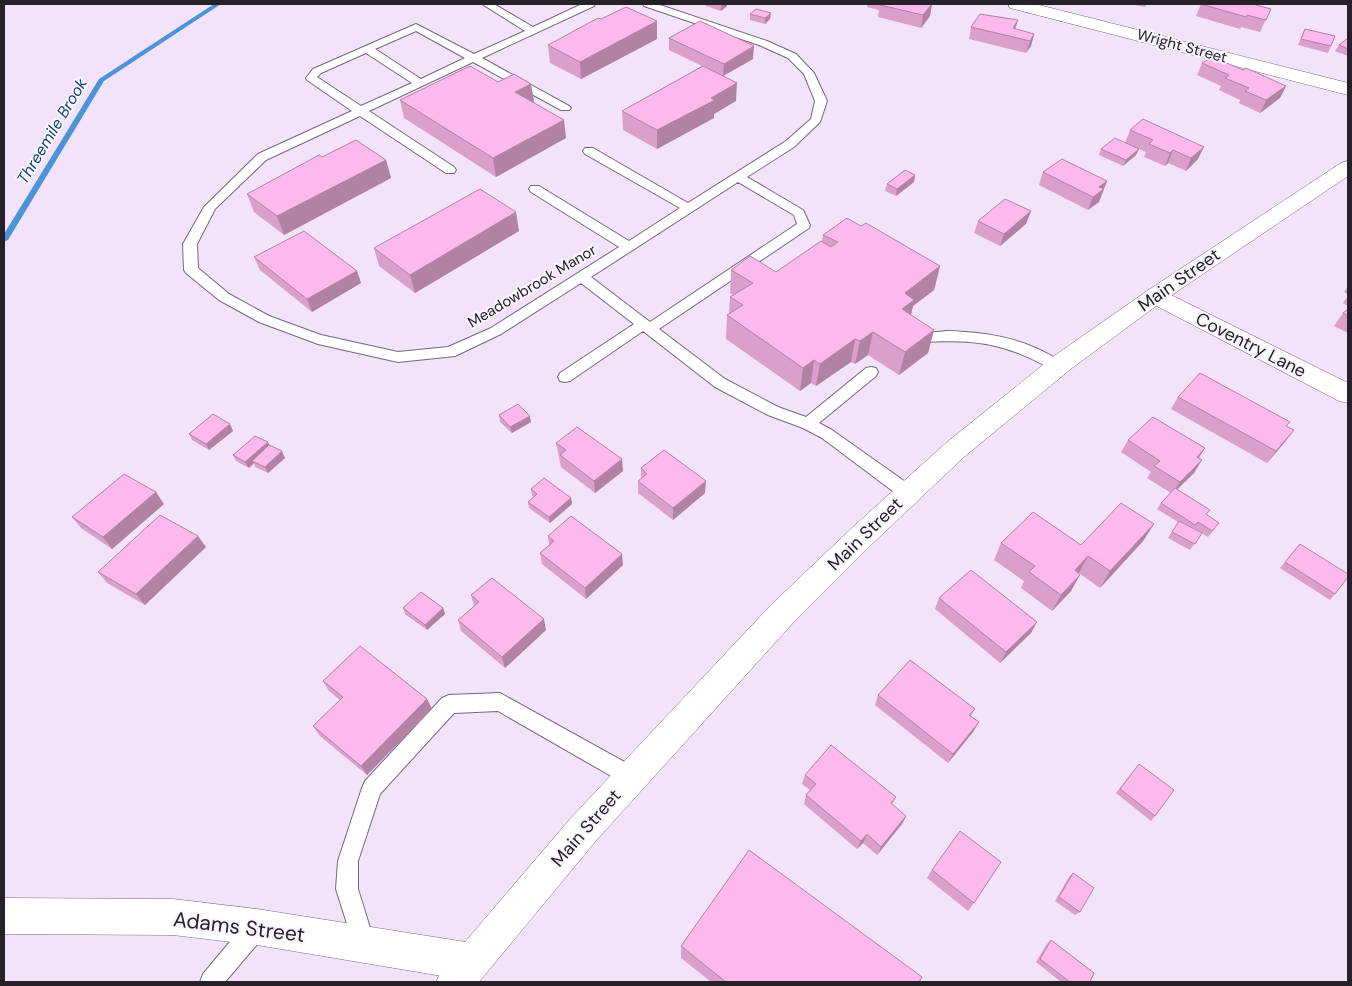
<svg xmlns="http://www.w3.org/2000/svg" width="1352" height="986" viewBox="0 0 1352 986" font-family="'DM Sans',sans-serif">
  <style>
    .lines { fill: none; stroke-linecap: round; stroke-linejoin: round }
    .stream { fill: #4c94d8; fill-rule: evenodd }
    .service-casing { stroke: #75687c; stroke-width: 2 }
    .minor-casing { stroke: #75687c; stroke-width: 1 }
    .tertiary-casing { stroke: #75687c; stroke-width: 1 }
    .secondary-casing { stroke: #75687c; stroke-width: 1 }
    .service { fill: #fff; fill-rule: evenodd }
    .minor { fill: #fff; fill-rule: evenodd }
    .tertiary { fill: #fff; fill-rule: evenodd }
    .secondary { fill: #fff; fill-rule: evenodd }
    .wall { fill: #da9fca }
    .shaded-wall { fill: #b182a4 }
    .building { fill: #fdb9eb; stroke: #b182a4 }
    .labels { text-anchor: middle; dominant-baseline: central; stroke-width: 4; stroke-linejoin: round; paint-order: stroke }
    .far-street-label { font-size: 15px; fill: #262129; stroke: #faf4fe }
    .far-water-label { font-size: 16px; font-style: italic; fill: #134673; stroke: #faf4fe }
    .street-label { font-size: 18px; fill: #262129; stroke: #faf4fe }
    .near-street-label { font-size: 21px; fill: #262129; stroke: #faf4fe }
  </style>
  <rect width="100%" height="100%" fill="#f2e3fb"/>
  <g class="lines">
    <path class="stream" d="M214 4H221L104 81 8 240 4 242V234L99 79Z"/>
    <defs>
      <g id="service">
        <path d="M482 4H494L533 27 582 4H595L594 6 482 58 569 106 571 108 569 110H561L473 62 369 111 454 167 456 170 454 173H446L360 116 266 160 215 209 197 244 198 268 229 294 269 316 321 335 398 352 448 347 491 328 619 247 531 192 529 189 531 186H539L629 241 680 208 585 154 583 151 585 148H593L688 203 786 141 811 119 815 101 804 74 788 58 759 45 644 6 643 4H657L767 41 796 54 814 73 827 101 820 122 794 147 747 177 803 210 810 225 809 228 659 329 725 379 778 407 806 417 866 368 871 367 876 368 878 372 876 376 819 423 832 430 914 488 916 493 914 498 908 499 902 498 822 438 803 428 768 415 715 387 643 331 570 381 565 382 560 381 558 377 560 373 634 324 581 283 501 334 455 356 398 362 318 344 259 322 219 300 186 273 184 270 183 244 204 207 258 154 352 111 307 80 306 78 313 69 416 24 474 54 525 31ZM416 31 465 58 421 79 375 49ZM366 53 412 83 361 106 317 77 321 73ZM738 182 794 215 797 224 650 322 591 277Z"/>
        <path d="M947 331C983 332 1018 337 1050 355 1055 358 1062 360 1065 366L1063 370 1058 371 1053 370C1006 343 976 339 922 342L917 340 915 337 917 334Z"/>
        <path d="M500 693 639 770 642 777 639 784 632 787 625 784 498 711 454 713 380 794 358 861V889L375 944 372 952 364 955 356 952 336 889 338 861 362 788 365 781 442 698 449 695Z"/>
        <path d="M257 916 265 919 268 927 265 935 225 982H200L203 974 249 919Z"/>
      </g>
      <g id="minor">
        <path d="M1008 4H1035L1348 83V95L1010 8Z"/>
        <path d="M1155 288 1163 291 1348 383V403L1339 401 1147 301 1143 296 1147 291Z"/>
      </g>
      <path id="tertiary" d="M4 898 173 899 257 909 472 943 485 949 491 962 485 975 472 981 257 945 173 935 4 934Z"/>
      <path id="secondary" d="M1348 161V176L1163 301 1072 368 964 457 873 543 793 623 594 843 479 982H436L442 969 570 819 771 605 853 527 946 443 1054 356 1147 291 1341 163Z"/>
    </defs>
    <use href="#service" class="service-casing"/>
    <use href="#minor" class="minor-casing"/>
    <use href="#tertiary" class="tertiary-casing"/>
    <use href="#secondary" class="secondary-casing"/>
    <use href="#service" class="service"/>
    <use href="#minor" class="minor"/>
    <use href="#tertiary" class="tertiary"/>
    <use href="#secondary" class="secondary"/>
  </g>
  <g class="wall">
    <path d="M706 4H727V6L721 11 706 6Z"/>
    <path d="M867 4H932L930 16 921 28 878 17 879 10 867 7Z"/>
    <path d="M1130 4H1147L1145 7Z"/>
    <path d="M1201 4 1256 5 1271 9 1260 32 1241 27 1240 29 1196 16Z"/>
    <path d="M750 14 770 19 765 24 750 20Z"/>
    <path d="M601 19 657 39 581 79 550 63 548 45Z"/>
    <path d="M1018 20 1015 29 1034 34 1031 46 1026 53 969 39 971 27Z"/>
    <path d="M1305 29 1331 46 1328 53 1298 45Z"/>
    <path d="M669 38 753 59 723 76 736 101 714 114V118L657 149 623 130 622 111 702 66 669 50Z"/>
    <path d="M1348 38V56L1335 51 1339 45Z"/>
    <path d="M1202 63 1243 70 1286 86 1280 98 1260 113 1239 103 1240 100 1219 90 1221 86 1197 75Z"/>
    <path d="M498 82 531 84 534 102H533L566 138 496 177 404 118 400 100Z"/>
    <path d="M1130 130 1198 159 1186 171 1168 163 1165 166 1144 157 1146 152 1139 149 1136 155 1123 166 1099 155 1101 149 1125 143Z"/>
    <path d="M322 157 386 160 391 178 284 235 254 212 247 194Z"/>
    <path d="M1043 172 1107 181 1099 202 1088 210 1039 185Z"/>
    <path d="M915 175 914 182 896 196 885 191 887 184Z"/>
    <path d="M1031 211 1026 224 1000 246 974 233 978 221Z"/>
    <path d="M861 226 940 266 934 290 913 306 911 315 934 330 928 353 899 375 868 355 855 364 851 362 816 386 811 383 800 391 726 339 727 315 729 314 730 297 733 295 730 293 731 270 776 272 822 242 823 235Z"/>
    <path d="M519 231 415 293 379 266 374 248Z"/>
    <path d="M254 257 357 271 361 283 312 312 260 270Z"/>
    <path d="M1348 286V294L1344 292Z"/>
    <path d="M1348 296V306L1343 303Z"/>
    <path d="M1348 309V333L1334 326 1343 313Z"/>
    <path d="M1178 397 1294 430 1267 463 1171 409Z"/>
    <path d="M499 415 531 422 512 433 500 422Z"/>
    <path d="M230 424 233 431 209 450 192 440 189 434Z"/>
    <path d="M1128 440 1205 448 1199 458 1194 473 1177 490 1206 515 1215 529 1208 537 1194 528 1193 529 1202 533 1190 550 1168 538 1178 522 1157 509 1161 503 1171 493 1147 478 1151 472 1121 452Z"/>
    <path d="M556 443 623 471 595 493 561 467Z"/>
    <path d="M269 445 285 458 268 473 255 467 254 463 249 468 236 461 233 455Z"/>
    <path d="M641 468 705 493 673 520 638 493V481L641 479Z"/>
    <path d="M531 489 571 498 572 504 550 523 529 508 528 502 534 497 532 495Z"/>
    <path d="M164 504 112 549 81 528 72 517Z"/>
    <path d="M1154 524 1143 541 1100 588 1079 573 1071 591 1052 611 1021 588 1024 581 994 560 1001 543 1081 545Z"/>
    <path d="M548 536 623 565 586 599 542 564 540 553 549 545Z"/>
    <path d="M1300 544 1335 594 1330 600 1280 568Z"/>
    <path d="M206 547 145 605 107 583 98 572Z"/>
    <path d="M471 595 546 630 505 668 461 631 458 620 474 606Z"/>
    <path d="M939 598 1031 633 1000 663 935 609Z"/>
    <path d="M403 608H443L445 614 427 630 405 614Z"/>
    <path d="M323 681 427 699 432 709 367 775 320 736 313 726 340 700 329 691Z"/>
    <path d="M878 695 975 709 971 716 979 722 973 732 948 763 875 705Z"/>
    <path d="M1139 764 1155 816 1151 821 1116 793Z"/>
    <path d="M805 775 896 797 892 804 906 816 902 824 877 855 863 843 857 849 804 804 806 795 810 790 802 784Z"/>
    <path d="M932 870 974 903 968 911 927 878Z"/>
    <path d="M1073 873 1080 912 1075 915 1055 901 1069 877Z"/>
    <path d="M1051 940 1090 982H1061L1036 962 1047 944Z"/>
    <path d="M681 946 919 982H711L681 958Z"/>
  </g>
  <g class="shaded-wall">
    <path d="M722 4H727V6L721 11V5Z"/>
    <path d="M932 4 930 16 921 28 923 15Z"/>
    <path d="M771 13 770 19 765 24V18Z"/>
    <path d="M1018 20 1014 32 1013 28Z"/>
    <path d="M657 21V39L581 79 580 62Z"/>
    <path d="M1034 34 1031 46 1026 53 1030 41Z"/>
    <path d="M754 46 753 59 723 76 724 64Z"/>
    <path d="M737 83 736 101 714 114V118L657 149V130Z"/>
    <path d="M531 84 534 102 517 110 515 92Z"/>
    <path d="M1286 86 1280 98 1260 113 1266 100Z"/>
    <path d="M564 120 566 138 496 177 493 158Z"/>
    <path d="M1204 147 1198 159 1186 171 1191 158Z"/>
    <path d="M1139 149 1136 155 1123 166 1126 160Z"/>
    <path d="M1173 150 1168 163 1165 166 1170 153Z"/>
    <path d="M386 160 391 178 284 235 277 216Z"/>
    <path d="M915 175 914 182 896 196 897 189Z"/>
    <path d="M1107 181 1099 202 1088 210 1093 197 1099 187Z"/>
    <path d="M1031 211 1026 224 1000 246 1004 234Z"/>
    <path d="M516 212 519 231 415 293 410 275Z"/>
    <path d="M940 266 934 290 913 306 909 323 897 332 905 293Z"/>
    <path d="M357 271 361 283 312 312 307 299Z"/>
    <path d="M934 330 928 353 899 375 905 352Z"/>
    <path d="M873 332 868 355 855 364 860 341Z"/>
    <path d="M855 339 851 362 816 386 820 364Z"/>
    <path d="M814 360 811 383 800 391 803 368Z"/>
    <path d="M530 416 531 422 512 433 510 427Z"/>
    <path d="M230 424 233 431 209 450 206 444Z"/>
    <path d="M1294 430 1285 442 1267 463 1276 451Z"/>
    <path d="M268 442 271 448 252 461 254 463 249 468 245 462Z"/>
    <path d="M1205 448 1197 460V457Z"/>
    <path d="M282 451 285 458 268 473 265 467Z"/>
    <path d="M622 459 623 471 595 493 594 481Z"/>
    <path d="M1202 460 1194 473 1172 494 1180 482Z"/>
    <path d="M706 481 705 493 673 520V508Z"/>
    <path d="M156 492 164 504 112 549 103 537Z"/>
    <path d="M571 498 572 504 550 523 549 517Z"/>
    <path d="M1154 524 1143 541 1100 588 1110 571Z"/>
    <path d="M198 536 206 547 145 605 136 594Z"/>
    <path d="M622 554 623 565 586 599 585 588Z"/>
    <path d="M1088 556 1079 573 1066 587 1075 570Z"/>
    <path d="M1080 575 1071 591 1052 611 1061 595Z"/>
    <path d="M443 608 445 614 427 630 425 625Z"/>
    <path d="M544 619 546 630 505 668 502 657Z"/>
    <path d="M1037 622 1031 633 1000 663 1006 652Z"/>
    <path d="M427 699 432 709 367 775 361 766Z"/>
    <path d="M979 722 973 732 948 763 953 754Z"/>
    <path d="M906 816 902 824 877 855 881 847Z"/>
    <path d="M867 834 863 843 857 849 861 841Z"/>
  </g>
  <g class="building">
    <path d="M880 4H932L923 15 880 5Z"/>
    <path d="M1201 4H1257L1256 5 1271 9 1266 20 1247 15 1246 17Z"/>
    <path d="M626 7 657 21 580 62 548 45 598 18 601 19Z"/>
    <path d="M756 9 771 13 765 18 750 14Z"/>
    <path d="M980 14 1018 20 1013 28 1034 34 1030 41 971 27Z"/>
    <path d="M700 21 754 46 724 64 669 38Z"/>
    <path d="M1305 29 1335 36 1331 46 1301 39Z"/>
    <path d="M1348 38V49L1339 45Z"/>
    <path d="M1213 57 1243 70 1246 68 1286 86 1266 100 1245 91 1249 88 1225 78 1229 75 1202 63Z"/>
    <path d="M470 66 498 82 514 74 531 84 515 92 564 120 493 158 400 100Z"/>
    <path d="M703 66 737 83 711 98 715 100 657 130 622 111Z"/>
    <path d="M1143 119 1204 147 1191 158 1173 150 1170 153 1149 144 1153 140 1130 130Z"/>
    <path d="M1115 138 1139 149 1126 160 1101 149Z"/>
    <path d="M356 140 386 160 277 216 247 194 319 155 322 157Z"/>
    <path d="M1062 159 1107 181 1099 187 1104 189 1093 197 1043 172Z"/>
    <path d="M905 170 915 175 897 189 887 184Z"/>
    <path d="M480 189 516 212 410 275 374 248Z"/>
    <path d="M1005 199 1031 211 1004 234 978 221Z"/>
    <path d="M847 218 861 226 866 223 940 266 905 293 914 300 902 309 934 330 905 352 873 332 860 341 855 339 820 364 814 360 803 368 727 315 743 305 730 297 753 283 731 270 750 256 776 272 821 241 831 247 838 242 823 235Z"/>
    <path d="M304 231 357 271 307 299 254 257Z"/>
    <path d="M1348 309V316L1343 313Z"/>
    <path d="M1200 373 1290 422 1286 426 1294 430 1276 451 1178 397Z"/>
    <path d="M518 404 530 416 510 427 499 415Z"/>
    <path d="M213 414 230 424 206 444 189 434Z"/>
    <path d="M1153 417 1205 448 1197 457 1202 460 1180 482 1154 466 1160 461 1128 440Z"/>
    <path d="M577 427 622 459 594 481 560 455 566 450 556 443Z"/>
    <path d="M255 436 268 442 245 462 233 455Z"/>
    <path d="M269 445 282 451 265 467 252 461Z"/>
    <path d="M664 450 706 481 673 508 638 481 647 474 641 468Z"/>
    <path d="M124 474 156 492 103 537 72 517Z"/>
    <path d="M544 478 571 498 549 517 528 502 537 494 531 489Z"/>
    <path d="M1175 488 1210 510 1206 514 1219 523 1212 531 1198 522 1195 525 1161 503Z"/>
    <path d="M1121 503 1154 524 1110 571 1088 556 1075 570 1080 575 1061 595 1029 572 1035 566 1001 543 1033 512 1081 545Z"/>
    <path d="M160 515 198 536 136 594 98 572Z"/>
    <path d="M571 516 622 554 585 588 540 553 554 541 548 536Z"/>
    <path d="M1179 521 1202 533 1195 544 1172 532Z"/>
    <path d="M1300 544 1348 574V577L1335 594 1285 562Z"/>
    <path d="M971 570 1037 622 1006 652 939 598Z"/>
    <path d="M492 578 544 619 502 657 458 620 479 602 471 595Z"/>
    <path d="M421 592 443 608 425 625 403 608Z"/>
    <path d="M360 646 427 699 361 766 313 726 343 697 323 681Z"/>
    <path d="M910 660 975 709 969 715 979 722 953 754 878 695Z"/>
    <path d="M831 745 896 797 891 803 906 816 881 847 867 834 861 841 806 795 816 784 805 775Z"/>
    <path d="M1139 764 1174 790 1155 816 1120 789Z"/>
    <path d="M960 831 1001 862 974 903 932 870Z"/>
    <path d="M749 850 922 977 919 982H726L681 946Z"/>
    <path d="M1073 873 1094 888 1080 912 1059 897Z"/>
    <path d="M1051 940 1094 973 1090 982H1070L1040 959Z"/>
  </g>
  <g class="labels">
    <g class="far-street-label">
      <text transform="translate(1182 46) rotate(15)">Wright Street</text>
      <text transform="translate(532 286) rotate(-31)">Meadowbrook Manor</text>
    </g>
    <g class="far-water-label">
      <text transform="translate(52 131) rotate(-59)">Threemile Brook</text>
    </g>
    <g class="street-label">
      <text transform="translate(1179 280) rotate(-35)">Main Street</text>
      <text transform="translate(1251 345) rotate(27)">Coventry Lane</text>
      <text transform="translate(865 534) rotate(-44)">Main Street</text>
      <text transform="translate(586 828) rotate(-49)">Main Street</text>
    </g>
    <g class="near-street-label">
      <text transform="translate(239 927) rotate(7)">Adams Street</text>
    </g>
  </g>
  <rect width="1352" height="986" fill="none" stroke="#262129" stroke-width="10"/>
</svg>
